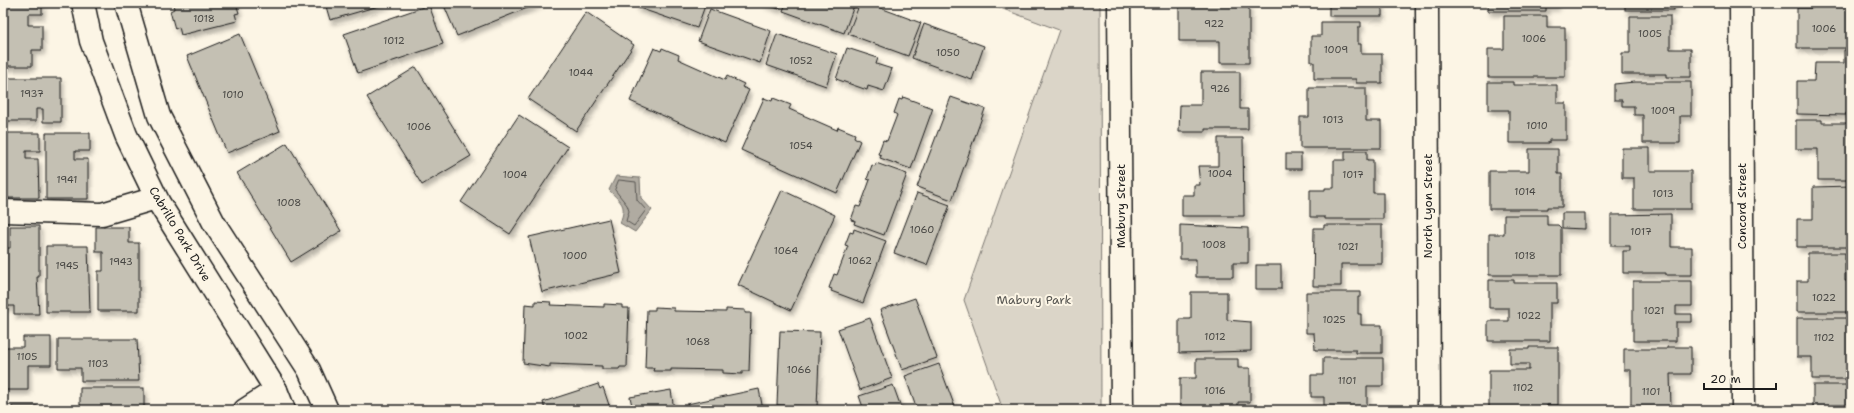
<svg xmlns="http://www.w3.org/2000/svg" width="1854" height="413" viewBox="0 0 1854 413" font-family="'Shantell Sans',sans-serif">
  <style>
    .green { fill: #dbd5c8; stroke: #7c7872 }
    .water { fill: #b0aba1; stroke: #75726c }
    .lines { fill: none; stroke-linecap: round; stroke-linejoin: round }
    .shore { stroke: #575551; stroke-width: 1 }
    .building { fill: #c4c0b3; stroke: #1c1c1c; filter: url(#shadow) }
    .street-casing { stroke: #1c1c1c; stroke-width: 25 }
    .secondary-casing { stroke: #1c1c1c; stroke-width: 25 }
    .street { stroke: #fcf5e5; stroke-width: 22 }
    .secondary { stroke: #fcf5e5; stroke-width: 22 }
    .labels { text-anchor: middle; dominant-baseline: central; stroke-width: 4; stroke-linejoin: round; paint-order: stroke }
    .number-label { font-size: 10px; fill: #464542 }
    .street-label { font-size: 12px; fill: #1c1c1c; stroke: #fcf5e5 }
    .park-label { font-size: 12px; fill: #555450; stroke: #fcf5e5 }
  </style>
  <defs>
    <filter id="shadow"><feDropShadow dx="2.5" dy="4.5" stdDeviation="2" flood-color="#0004"/></filter>
  </defs>
  <rect width="100%" height="100%" fill="#fcf5e5"/>
  <filter id="ink" filterUnits="userSpaceOnUse"><feTurbulence type="fractalNoise" baseFrequency=".025" numOctaves="2"/><feDisplacementMap in="SourceGraphic" scale="8" xChannelSelector="R" yChannelSelector="G"/><feConvolveMatrix kernelMatrix="1 2 1 2 8 2 1 2 1" color-interpolation-filters="sRGB"/></filter>
  <g filter="url(#ink)">
    <path class="green" d="M987 3H1100L1101 410H1003L964 300 1059 30Z"/>
    <path class="water" d="M616 176 640 178 641 198 652 210 635 232 620 223C627 204 622 204 609 190Z"/>
    <g class="lines">
      <path class="shore" d="M619 180 636 182 637 200 646 210 634 226 626 221 629 211 627 205 615 190Z"/>
    </g>
    <g class="building">
      <path d="M3 3H42V14H28V25H42V50H32V66H3V40H6Z"/>
      <path d="M173 3H236L239 13 235 14 237 21 181 35 179 27 175 29 170 11 174 9Z"/>
      <path d="M325 3H389L330 20Z"/>
      <path d="M443 3H540L457 36Z"/>
      <path d="M637 3H706L697 28 636 7Z"/>
      <path d="M762 3H782L779 9Z"/>
      <path d="M786 3H855L844 33 783 11Z"/>
      <path d="M860 3H867L921 23 908 56 848 34Z"/>
      <path d="M1179 3H1237V6H1249V63H1220V41H1179Z"/>
      <rect x="1329" y="3" width="53" height="13"/>
      <path d="M1488 3H1557V6H1546V11H1488Z"/>
      <rect x="1625" y="3" width="49" height="7"/>
      <path d="M1813 3H1851V48H1797V8H1813Z"/>
      <path d="M429 5 443 44 358 73 344 34Z"/>
      <path d="M710 9 771 31 760 63 698 41Z"/>
      <path d="M586 12 634 45 576 131 528 99Z"/>
      <path d="M1504 16H1547V27H1565V77H1488V49H1504Z"/>
      <path d="M1630 16H1670V49H1691V77H1666V74H1622V53H1630Z"/>
      <path d="M1321 22H1361V27H1358V44H1361V54H1382V83H1356V79H1314V62H1311V36H1321Z"/>
      <path d="M924 24 984 46 972 80 912 58Z"/>
      <path d="M240 34 280 131 227 153 187 56Z"/>
      <path d="M777 34 837 54 826 86 766 65Z"/>
      <path d="M654 48 661 51 662 48 679 55 678 59 725 80 727 76 744 84 742 87 749 90 725 143 630 101Z"/>
      <path d="M847 48 878 58 876 64 892 69 884 91 868 86 867 90 836 79Z"/>
      <path d="M1844 50H1851V113H1846V115L1797 114V81H1814L1815 63H1844Z"/>
      <path d="M416 67 471 156 422 185 367 97Z"/>
      <path d="M1201 72H1240V109H1248V129H1205V132H1179L1180 105H1201Z"/>
      <path d="M3 78H61V122H43V109H36V121H3Z"/>
      <path d="M1488 82H1513V85H1557V103H1566V140H1549V143H1509V110H1488Z"/>
      <path d="M1634 82H1691V116H1680V143H1643V115H1634V106H1622V100H1614V84Z"/>
      <path d="M1309 88H1366V121H1381V148H1300V117H1309Z"/>
      <path d="M903 97 933 108 911 169 880 158 881 155 878 154 883 140 887 141 897 115 894 113 899 99 902 100Z"/>
      <path d="M951 97 985 109 952 200 917 187Z"/>
      <path d="M764 98 772 101 773 98 791 105 789 109 837 130 838 127 855 134 854 137 860 141 837 193 741 150Z"/>
      <path d="M519 115 568 147 510 234 461 202Z"/>
      <path d="M1796 120H1822V123H1851V180H1818V149H1796Z"/>
      <path d="M3 133H40V151H26V159H38L39 198H3Z"/>
      <path d="M46 133H90V151H75V159H88V199H46Z"/>
      <path d="M1218 138H1243L1244 216H1182V195H1194V185H1200L1198 166H1218Z"/>
      <path d="M287 143 341 231 291 262 237 173Z"/>
      <path d="M1622 148H1650V171H1691V209H1634V178H1622Z"/>
      <path d="M1529 149H1558V174H1562V207H1547V209H1489V171H1529Z"/>
      <path d="M1345 151H1367V160H1373V193H1383V219H1325V217H1310V190H1325V188H1334V160H1345Z"/>
      <rect x="1286" y="154" width="15" height="15"/>
      <path d="M876 163 907 174 884 235 854 224 855 221 851 220 856 206 860 207 870 180 867 179 872 165 875 166Z"/>
      <path d="M1851 186V247H1797V219H1813V187Z"/>
      <path d="M782 190 835 215 791 310 738 285Z"/>
      <path d="M917 193 950 205 927 265 894 253Z"/>
      <path d="M1562 213H1585V229L1562 228Z"/>
      <path d="M1671 214V247H1692V275H1666V273H1623V251H1630V246H1611V215Z"/>
      <path d="M1504 215H1547V225H1558L1561 228V275H1489V234H1504Z"/>
      <path d="M609 219 621 273 542 292 529 237Z"/>
      <path d="M1180 225 1248 228V263H1233V277H1196V259H1180Z"/>
      <path d="M1324 225H1382V264H1341V286H1313L1314 228H1324Z"/>
      <path d="M10 226H39V277H37L39 314H14V306H3V248H10Z"/>
      <path d="M96 227H129V243H139V311H98V271H103V252H96Z"/>
      <path d="M854 229 886 241 863 303 831 291 832 289 829 288 834 274 837 275 848 246 845 245 850 232 853 233Z"/>
      <path d="M46 246H88L90 312H46Z"/>
      <path d="M1808 253H1845V281H1851V312H1797V281H1808Z"/>
      <rect x="1256" y="265" width="25" height="24"/>
      <path d="M1489 280H1514V283H1557V303H1550V341H1488V321H1509V308H1489Z"/>
      <path d="M1633 281H1692V306H1676V314H1692V322H1676V341H1633Z"/>
      <path d="M1191 292H1227V320L1251 322V351L1179 353V319H1191Z"/>
      <path d="M1306 292H1361V297H1358V314H1361V325H1382V353H1356V350H1315L1314 333H1306Z"/>
      <path d="M915 298 937 358 902 370 880 310Z"/>
      <path d="M535 301 551 302 550 305 604 307V304L622 305V308H629L627 367H620L619 369H602V366L550 364V367L523 363 525 304 535 305Z"/>
      <path d="M655 307 674 308V311L726 312V309L745 310V313H751L749 371H742V374L723 373V370L671 369V371H653L654 368H645L647 310H655Z"/>
      <path d="M870 318 892 378 860 390 838 329Z"/>
      <path d="M1797 318H1851V379H1812V357H1797Z"/>
      <path d="M780 331 820 332 817 407 777 405Z"/>
      <path d="M23 337H51V365H28V390H3V347H23Z"/>
      <path d="M58 339H137L139 381H81V368H58Z"/>
      <path d="M1529 347H1558V405H1547V408H1489V370H1529V364H1510V349H1529Z"/>
      <path d="M1667 347H1691V374H1670L1671 407H1631V370H1624V349H1667Z"/>
      <path d="M1323 358H1383V386H1367V410H1324V397H1311V375H1323Z"/>
      <path d="M1196 359H1238V368H1250V402H1238V410H1180V378H1196Z"/>
      <path d="M939 364 956 410H917L905 376Z"/>
      <path d="M598 384 600 389 603 387 610 408 607 410H543H545L543 402Z"/>
      <path d="M893 385 902 410H864L859 396Z"/>
      <rect x="1813" y="385" width="38" height="25"/>
      <rect x="80" y="388" width="64" height="22"/>
      <path d="M759 389 763 410H688L687 404Z"/>
      <path d="M671 390 674 410H633L630 397Z"/>
      <rect x="12" y="406" width="25" height="4"/>
    </g>
    <g class="lines">
      <defs>
        <g id="street">
          <path d="M1427 3 1429 410"/>
          <path d="M1741 3 1743 410"/>
          <path d="M3 211 102 214 156 198"/>
          <path d="M245 410 276 390"/>
        </g>
        <g id="secondary">
          <path d="M83 3 91 41 126 135 159 203 276 390 284 410"/>
          <path d="M126 3 159 116 214 223 309 370 327 410"/>
          <path d="M1119 3 1122 410"/>
        </g>
      </defs>
      <use href="#street" class="street-casing"/>
      <use href="#secondary" class="secondary-casing"/>
      <use href="#street" class="street"/>
      <use href="#secondary" class="secondary"/>
    </g>
  </g>
  <g class="labels">
    <g class="number-label">
      <text x="204" y="18">1018</text>
      <text x="1214" y="23">922</text>
      <text x="1824" y="28">1006</text>
      <text x="1650" y="33">1005</text>
      <text x="1534" y="38">1006</text>
      <text x="394" y="40">1012</text>
      <text x="1336" y="49">1009</text>
      <text x="948" y="52">1050</text>
      <text x="801" y="60">1052</text>
      <text x="581" y="72">1044</text>
      <text x="1220" y="88">926</text>
      <text x="32" y="93">1937</text>
      <text x="233" y="94">1010</text>
      <text x="1663" y="110">1009</text>
      <text x="1333" y="119">1013</text>
      <text x="1537" y="125">1010</text>
      <text x="419" y="126">1006</text>
      <text x="801" y="145">1054</text>
      <text x="1220" y="173">1004</text>
      <text x="515" y="174">1004</text>
      <text x="1353" y="174">1017</text>
      <text x="67" y="179">1941</text>
      <text x="1525" y="191">1014</text>
      <text x="1663" y="193">1013</text>
      <text x="289" y="202">1008</text>
      <text x="922" y="229">1060</text>
      <text x="1641" y="231">1017</text>
      <text x="1214" y="244">1008</text>
      <text x="1348" y="246">1021</text>
      <text x="786" y="250">1064</text>
      <text x="575" y="255">1000</text>
      <text x="1525" y="255">1018</text>
      <text x="860" y="260">1062</text>
      <text x="121" y="261">1943</text>
      <text x="67" y="265">1945</text>
      <text x="1824" y="297">1022</text>
      <text x="1654" y="310">1021</text>
      <text x="1529" y="315">1022</text>
      <text x="1334" y="319">1025</text>
      <text x="576" y="335">1002</text>
      <text x="1215" y="336">1012</text>
      <text x="1824" y="337">1102</text>
      <text x="698" y="341">1068</text>
      <text x="27" y="356">1105</text>
      <text x="98" y="363">1103</text>
      <text x="799" y="369">1066</text>
      <text x="1347" y="380">1101</text>
      <text x="1523" y="387">1102</text>
      <text x="1215" y="390">1016</text>
      <text x="1651" y="391">1101</text>
    </g>
    <g class="street-label">
      <text transform="translate(1121 206) rotate(-90)">Mabury Street</text>
      <text transform="translate(1428 206) rotate(-90)">North Lyon Street</text>
      <text transform="translate(1742 206) rotate(-90)">Concord Street</text>
      <text transform="translate(180 234) rotate(59)">Cabrillo Park Drive</text>
    </g>
    <g class="park-label">
      <text x="1034" y="300">Mabury Park</text>
    </g>
  </g>
  <rect width="1854" height="413" fill="none" stroke="#fcf5e5" stroke-width="16"/>
  <rect x="8" y="8" width="1838" height="397" fill="none" stroke="#1c1c1c" stroke-width="1.5" filter="url(#ink)"/>
  <path d="M1704 383v6h72v-6" fill="none" stroke="#1c1c1c" stroke-width="2"/>
  <text x="1710" y="383" font-size="12" fill="#1c1c1c" stroke="#fcf5e5" stroke-width="3" paint-order="stroke">20 m</text>
</svg>
